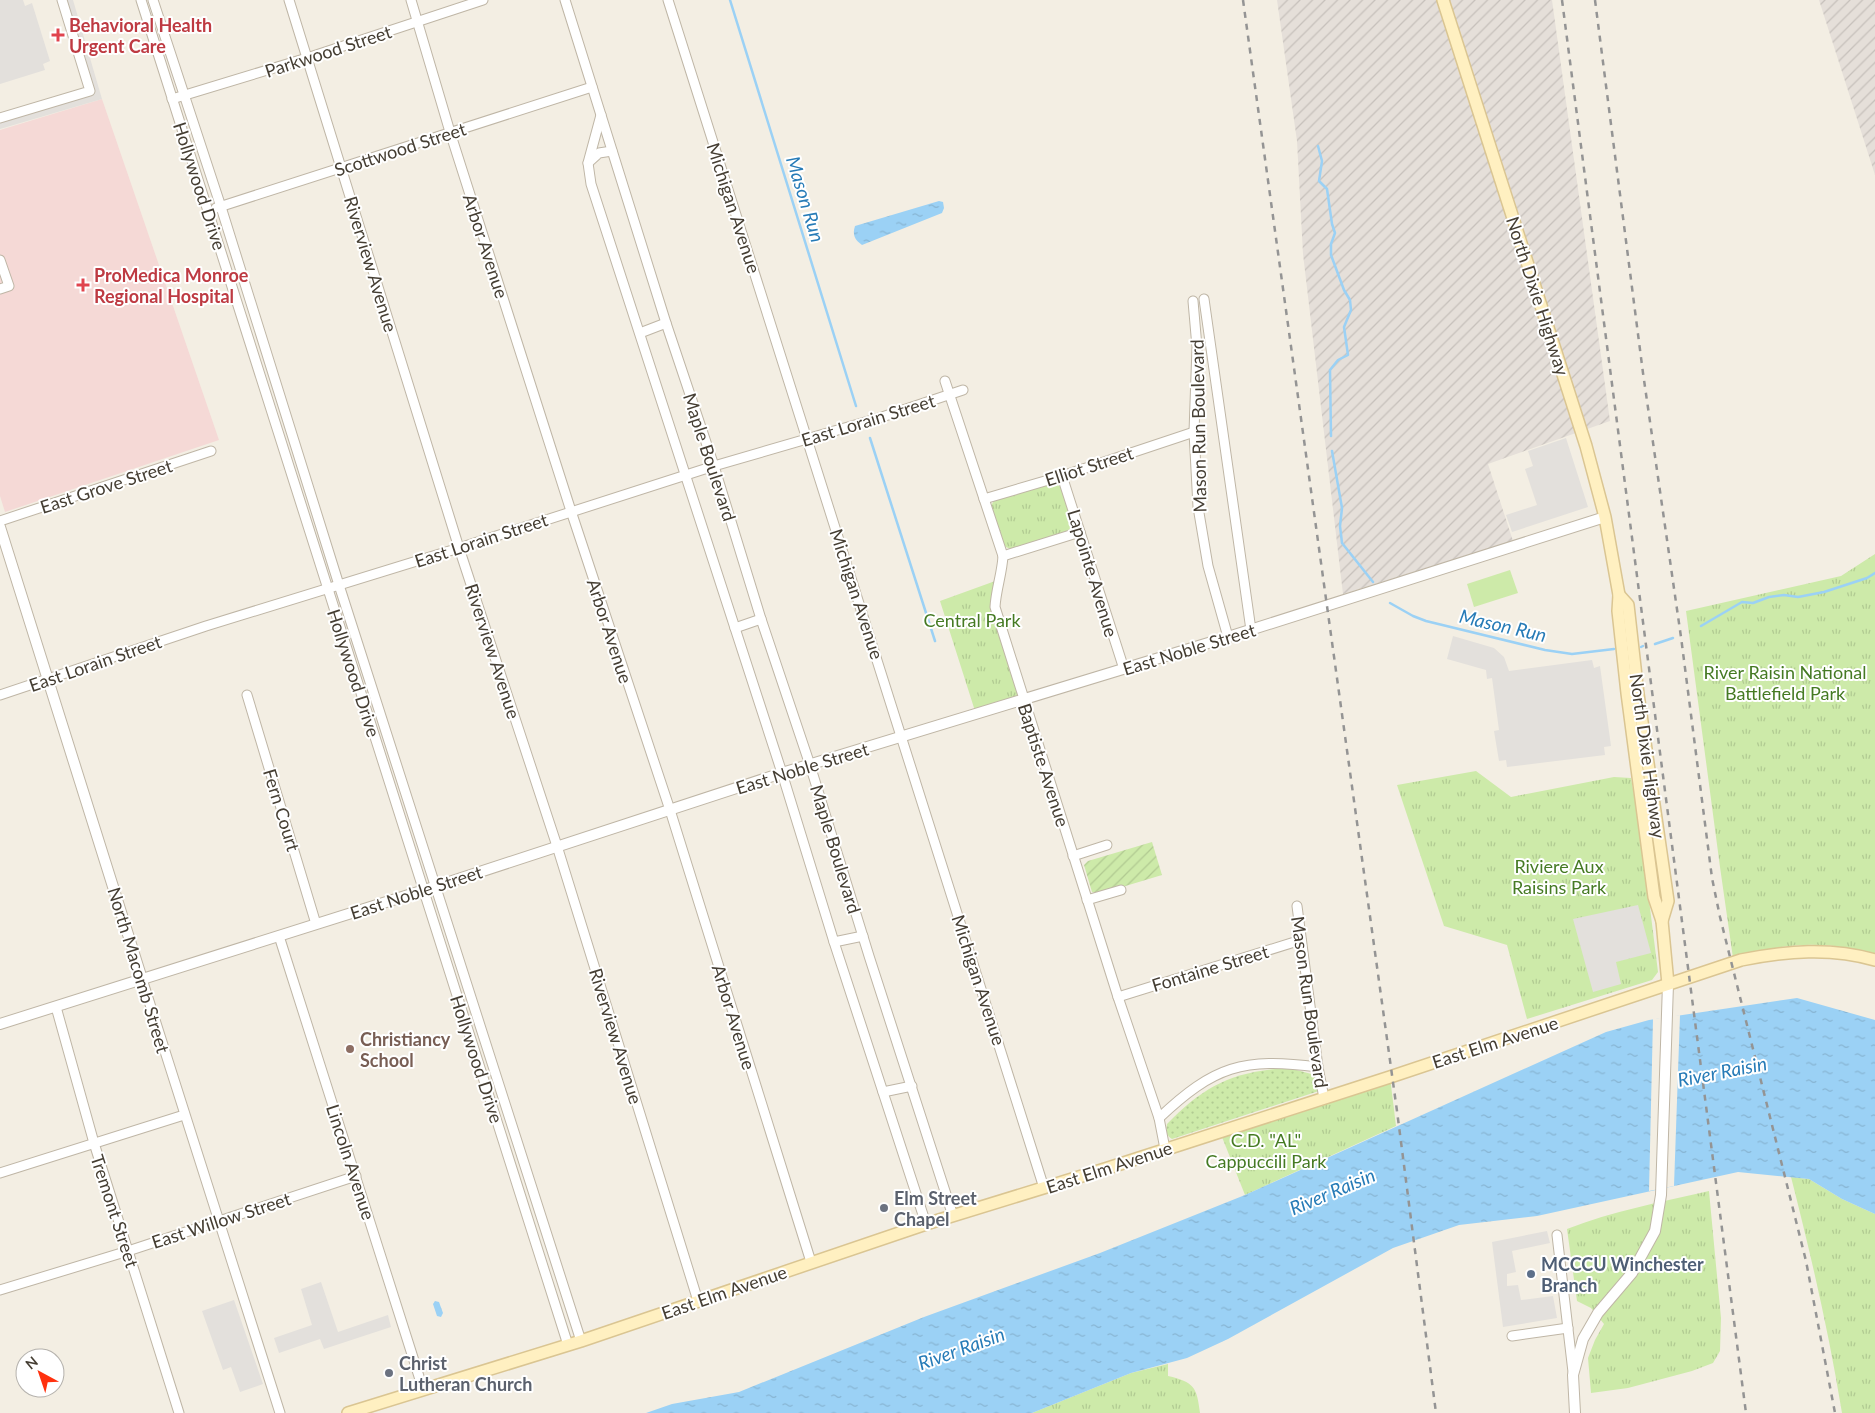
<svg xmlns="http://www.w3.org/2000/svg" width="1875" height="1413" viewBox="0 0 1875 1413" font-family="Lato,sans-serif">
  <style>
    .industrial { fill: url(#industrial-furrows) }
    .medical { fill: #f5d9d6 }
    .grass { fill: url(#grass-dots) }
    .park { fill: url(#park-tufts) }
    .garden { fill: url(#garden-furrows) }
    .pitch { fill: #cdeaa9 }
    .parking { fill: #e3e0dc }
    .water { fill: url(#water-ripples) }
    .pier { fill: #f3eee3 }
    .lines { fill: none; stroke-linecap: round; stroke-linejoin: round }
    .stream { stroke: #9bd1f5; stroke-width: 2.5 }
    .minor-casing { stroke: #bfb6a6; stroke-width: 11 }
    .tertiary-casing { stroke: #bfb6a6; stroke-width: 12 }
    .secondary-casing { stroke: #dac592; stroke-width: 14 }
    .minor { stroke: #fff; stroke-width: 9 }
    .tertiary { stroke: #fff; stroke-width: 10 }
    .secondary { stroke: #fff0c1; stroke-width: 11 }
    .rail { stroke: #949494; stroke-width: 2.5; stroke-dasharray: 6 6; stroke-linecap: butt }
    .health-dot { fill: #e0444e; stroke: #fff; stroke-width: 2 }
    .education-dot { fill: #8d6e63; stroke: #fff; stroke-width: 2 }
    .worship-dot { fill: #6b7280; stroke: #fff; stroke-width: 2 }
    .service-dot { fill: #5c6f8a; stroke: #fff; stroke-width: 2 }
    .labels { text-anchor: middle; dominant-baseline: central; stroke-width: 4; stroke-linejoin: round; paint-order: stroke }
    .health-label { font-size: 18px; font-weight: bold; fill: #be3a42; stroke: #fff; text-anchor: start }
    .street-label { font-size: 18px; fill: #453e33; stroke: #fff }
    .park-label { font-size: 18px; fill: #457a23; stroke: #fff }
    .education-label { font-size: 18px; font-weight: bold; fill: #785e54; stroke: #fff; text-anchor: start }
    .worship-label { font-size: 18px; font-weight: bold; fill: #5b616d; stroke: #fff; text-anchor: start }
    .service-label { font-size: 18px; font-weight: bold; fill: #4e5e75; stroke: #fff; text-anchor: start }
    .water-label { font-size: 19px; font-style: italic; fill: #267bb7; stroke: #fff }
  </style>
  <defs>
    <pattern id="industrial-furrows" width="10" height="10" patternUnits="userSpaceOnUse" patternTransform="scale(1.25)"><rect width="10" height="10" fill="#e5dfd9"/><path d="M-1 1l2-2M0 10L10 0M9 11l2-2" fill="none" stroke="#c6c0bb"/></pattern>
    <pattern id="grass-dots" width="8" height="8" patternUnits="userSpaceOnUse" patternTransform="scale(1.25)"><rect width="8" height="8" fill="#cdeaa9"/><path d="M2 2h.1M6 6h.1" fill="none" stroke="#b1ca92" stroke-width="1.8" stroke-linecap="round"/></pattern>
    <pattern id="park-tufts" width="24" height="20" patternUnits="userSpaceOnUse" patternTransform="scale(1.25)"><rect width="24" height="20" fill="#cdeaa9"/><path d="M3 7l-1-3M5 7V3M7 7l1-3M15 17l-1-3M17 17v-4M19 17l1-3" fill="none" stroke="#b1ca92"/></pattern>
    <pattern id="garden-furrows" width="10" height="10" patternUnits="userSpaceOnUse" patternTransform="scale(1.25)"><rect width="10" height="10" fill="#cdeaa9"/><path d="M-1 1l2-2M0 10L10 0M9 11l2-2" fill="none" stroke="#b1ca92"/></pattern>
    <pattern id="water-ripples" width="26" height="14" patternUnits="userSpaceOnUse" patternTransform="scale(1.25)"><rect width="26" height="14" fill="#9bd1f5"/><path d="M2 4q2-2 4 0t4 0M15 11q2-2 4 0t4 0" fill="none" stroke="#87b4d2"/></pattern>
  </defs>
  <rect width="100%" height="100%" fill="#f3eee3"/>
  <g class="industrial">
    <path d="M1277 0H1552L1610 421 1488 464 1513 541 1343 594 1303 254 1297 141Z"/>
    <path d="M1819 0H1875V175Z"/>
  </g>
  <path class="medical" d="M102 99 219 440 5 512 0 496V130Z"/>
  <path class="grass" d="M1275 1069H1293L1315 1075 1319 1091 1172 1139C1166 1135 1166 1131 1167 1124 1200 1090 1227 1074 1275 1069Z"/>
  <g class="park">
    <path d="M1056 482 1062 489 1073 522 1069 530 1012 550 1004 546 991 509 992 504 995 499Z"/>
    <path d="M1875 554V955C1824 939 1784 943 1733 958L1720 867 1686 611 1841 576Z"/>
    <path d="M998 580 997 622 1018 694 1013 700 975 711 940 601Z"/>
    <path d="M1476 771 1511 797 1614 777 1631 778 1640 828 1658 972 1652 980 1527 1019 1507 945 1444 926 1397 785Z"/>
    <path d="M1390 1077 1396 1126 1245 1195 1220 1132Z"/>
    <path d="M1791 1177 1809 1179 1842 1199 1875 1214V1413H1842C1829 1333 1811 1255 1791 1177Z"/>
    <path d="M1709 1191 1721 1318 1720 1351 1713 1363 1692 1371 1628 1388 1591 1393 1588 1358 1595 1340 1604 1324 1591 1308 1577 1301 1567 1229C1612 1211 1662 1202 1709 1191Z"/>
    <path d="M1168 1364V1376C1194 1382 1197 1387 1200 1413H1032L1131 1373Z"/>
  </g>
  <path class="garden" d="M1152 842 1162 875 1099 894 1092 892 1084 865 1088 861Z"/>
  <path class="pitch" d="M1510 570 1518 593 1474 607 1467 584Z"/>
  <g class="parking">
    <path d="M0 0H23L25 6 32 3 50 61 43 64 45 70 0 84Z"/>
    <path d="M62 0H73L102 99 0 129V118L90 91Z"/>
    <path d="M1566 438 1588 507 1512 532 1506 515 1537 505 1525 469 1533 466 1528 451Z"/>
    <path d="M1453 636 1494 648 1504 657 1509 671 1592 660 1594 668 1600 666 1611 746 1604 747 1605 755 1507 767 1506 760 1499 761 1494 731 1499 730 1492 678 1487 679 1486 670 1447 659Z"/>
    <path d="M1638 905 1651 953 1616 962 1621 984 1593 992 1573 919Z"/>
    <path d="M1547 1231 1550 1243 1512 1251 1516 1272 1507 1274V1286L1518 1285 1521 1300 1553 1296 1557 1318 1503 1327 1492 1242Z"/>
    <path d="M321 1282 338 1332 388 1315 391 1327 324 1349 320 1339 279 1353 274 1338 312 1325 301 1289Z"/>
    <path d="M234 1300 263 1384 240 1392 231 1367 223 1370 202 1311Z"/>
  </g>
  <g class="water">
    <path d="M939 201 943 202 944 208 942 213 862 245C855 240 852 235 855 226Z"/>
    <path d="M1797 998 1875 1020V1214L1842 1199 1809 1179 1738 1172 1537 1216 1459 1225 1393 1248 1228 1339 1187 1358 1131 1373 1032 1413H646L672 1404 739 1392 924 1317 1100 1253 1245 1195 1606 1032 1649 1020Z"/>
    <path d="M435 1301 439 1302 443 1313 441 1317 437 1316 433 1304Z"/>
  </g>
  <path class="pier" d="M1680 1015 1674 1186 1649 1191 1653 1019Z"/>
  <g class="lines">
    <g class="stream">
      <path d="M730 0 856 406"/>
      <path d="M1318 146 1322 161 1319 181 1327 189 1332 224 1335 233 1331 244V255L1344 290 1350 300 1351 310 1344 327 1348 355 1338 360 1330 370 1331 436"/>
      <path d="M870 438 935 641"/>
      <path d="M1332 451 1342 508 1340 526 1342 543 1373 582"/>
      <path d="M1390 603 1413 616 1426 621 1545 650 1572 654 1614 649"/>
      <path d="M1701 626 1742 602 1753 603 1769 597 1784 595 1798 597 1824 592 1867 578 1875 573"/>
      <path d="M1655 644 1673 638"/>
      <path d="M1641 647 1643 646"/>
    </g>
    <defs>
      <g id="minor">
        <path d="M141 0 568 1345"/>
        <path d="M153 0 221 207 339 585 581 1341"/>
        <path d="M289 0 459 548 557 846 698 1301"/>
        <path d="M411 0 450 132 571 511 670 810 811 1262"/>
        <path d="M565 0 666 323 714 466 761 619 810 765 869 956 953 1216"/>
        <path d="M668 0 1044 1188"/>
        <path d="M172 99 307 58 483 0"/>
        <path d="M601 115 588 163 591 184 782 773 834 942 926 1224"/>
        <path d="M0 118 90 91 62 0"/>
        <path d="M588 163 599 153 612 151"/>
        <path d="M216 208 592 87"/>
        <path d="M0 260 9 286 0 289"/>
        <path d="M1204 299 1251 630"/>
        <path d="M1193 301 1197 347 1194 432 1198 507 1208 566 1228 637"/>
        <path d="M640 333 666 323"/>
        <path d="M945 381 1003 556C1002 574 996 589 995 607L1118 997 1159 1118 1165 1149"/>
        <path d="M1062 476 1124 669"/>
        <path d="M984 499 1062 476 1194 432"/>
        <path d="M0 521 211 451"/>
        <path d="M1003 556 1080 532"/>
        <path d="M735 628 761 619"/>
        <path d="M0 695 206 626 459 548 714 466 879 418 963 390"/>
        <path d="M247 695 316 924"/>
        <path d="M1073 856 1107 845"/>
        <path d="M1087 900 1121 890"/>
        <path d="M1297 906 1318 1067 1324 1098"/>
        <path d="M279 936 423 1389"/>
        <path d="M834 942 863 936"/>
        <path d="M142 979 280 1413"/>
        <path d="M1118 997 1301 940"/>
        <path d="M56 1007 94 1143 179 1413"/>
        <path d="M883 1092 912 1086"/>
        <path d="M1159 1118C1214 1066 1243 1057 1318 1067"/>
        <path d="M0 1173 184 1115"/>
        <path d="M1557 1235 1573 1372"/>
        <path d="M0 1290 128 1251 356 1176"/>
        <path d="M1512 1336 1568 1328"/>
      </g>
      <g id="tertiary">
        <path d="M0 527 142 979"/>
        <path d="M0 1024 437 886 782 773 1228 637 1605 517"/>
        <path d="M1575 1413 1573 1375 1583 1339 1598 1313 1632 1273 1655 1231 1661 1195 1668 984"/>
      </g>
      <g id="secondary">
        <path d="M1443 0 1586 446 1605 517 1619 595 1618 611 1627 693 1654 897 1662 921 1668 984"/>
        <path d="M1619 595 1628 605 1638 694 1668 901 1662 921"/>
        <path d="M348 1413 581 1341 926 1224 1108 1168 1390 1077 1741 960C1786 951 1831 947 1875 960"/>
      </g>
    </defs>
    <use href="#minor" class="minor-casing"/>
    <use href="#tertiary" class="tertiary-casing"/>
    <use href="#secondary" class="secondary-casing"/>
    <use href="#minor" class="minor"/>
    <use href="#tertiary" class="tertiary"/>
    <use href="#secondary" class="secondary"/>
    <g class="rail">
      <path d="M1243 0 1397 1111 1436 1413"/>
      <path d="M1562 0 1746 1413"/>
      <path d="M1595 0 1643 373 1681 637 1712 878 1720 917 1806 1261 1835 1413"/>
    </g>
  </g>
  <g class="health-dot">
    <path d="M55.5 27.5h5v5h5v5h-5v5h-5v-5h-5v-5h5z"/>
    <path d="M80.5 277.5h5v5h5v5h-5v5h-5v-5h-5v-5h5z"/>
  </g>
  <circle class="education-dot" cx="350" cy="1049" r="5"/>
  <g class="worship-dot">
    <circle cx="884" cy="1208" r="5"/>
    <circle cx="389" cy="1373" r="5"/>
  </g>
  <circle class="service-dot" cx="1531" cy="1274" r="5"/>
  <g class="labels">
    <g class="health-label">
      <text x="69" y="25">Behavioral Health<tspan x="69" dy="21">Urgent Care</tspan></text>
      <text x="94" y="275">ProMedica Monroe<tspan x="94" dy="21">Regional Hospital</tspan></text>
    </g>
    <g class="street-label">
      <text transform="translate(328 51) rotate(-18)">Parkwood Street</text>
      <text transform="translate(400 149) rotate(-18)">Scottwood Street</text>
      <text transform="translate(200 186) rotate(72)">Hollywood Drive</text>
      <text transform="translate(734 208) rotate(72)">Michigan Avenue</text>
      <text transform="translate(486 246) rotate(72)">Arbor Avenue</text>
      <text transform="translate(371 264) rotate(73)">Riverview Avenue</text>
      <text transform="translate(1538 296) rotate(72)">North Dixie Highway</text>
      <text transform="translate(868 420) rotate(-17)">East Lorain Street</text>
      <text transform="translate(1198 426) rotate(-91)">Mason Run Boulevard</text>
      <text transform="translate(710 457) rotate(72)">Maple Boulevard</text>
      <text transform="translate(1089 466) rotate(-18)">Elliot Street</text>
      <text transform="translate(106 486) rotate(-18)">East Grove Street</text>
      <text transform="translate(481 540) rotate(-18)">East Lorain Street</text>
      <text transform="translate(1093 573) rotate(73)">Lapointe Avenue</text>
      <text transform="translate(857 594) rotate(72)">Michigan Avenue</text>
      <text transform="translate(610 631) rotate(72)">Arbor Avenue</text>
      <text transform="translate(1189 649) rotate(-17)">East Noble Street</text>
      <text transform="translate(493 651) rotate(72)">Riverview Avenue</text>
      <text transform="translate(95 663) rotate(-19)">East Lorain Street</text>
      <text transform="translate(354 673) rotate(72)">Hollywood Drive</text>
      <text transform="translate(1648 756) rotate(82)">North Dixie Highway</text>
      <text transform="translate(1044 765) rotate(72)">Baptiste Avenue</text>
      <text transform="translate(802 768) rotate(-17)">East Noble Street</text>
      <text transform="translate(282 810) rotate(73)">Fern Court</text>
      <text transform="translate(836 849) rotate(73)">Maple Boulevard</text>
      <text transform="translate(416 892) rotate(-18)">East Noble Street</text>
      <text transform="translate(1210 968) rotate(-17)">Fontaine Street</text>
      <text transform="translate(139 970) rotate(73)">North Macomb Street</text>
      <text transform="translate(979 980) rotate(72)">Michigan Avenue</text>
      <text transform="translate(1310 1002) rotate(82)">Mason Run Boulevard</text>
      <text transform="translate(734 1017) rotate(73)">Arbor Avenue</text>
      <text transform="translate(616 1036) rotate(73)">Riverview Avenue</text>
      <text transform="translate(1495 1042) rotate(-18)">East Elm Avenue</text>
      <text transform="translate(477 1059) rotate(72)">Hollywood Drive</text>
      <text transform="translate(351 1162) rotate(72)">Lincoln Avenue</text>
      <text transform="translate(1109 1167) rotate(-18)">East Elm Avenue</text>
      <text transform="translate(115 1211) rotate(72)">Tremont Street</text>
      <text transform="translate(221 1220) rotate(-18)">East Willow Street</text>
      <text transform="translate(724 1292) rotate(-19)">East Elm Avenue</text>
    </g>
    <g class="park-label">
      <text x="972" y="620">Central Park</text>
      <text x="1785" y="672">River Raisin National<tspan x="1785" dy="21">Battlefield Park</tspan></text>
      <text x="1559" y="866">Riviere Aux<tspan x="1559" dy="21">Raisins Park</tspan></text>
      <text x="1266" y="1140">C.D. "AL"<tspan x="1266" dy="21">Cappuccili Park</tspan></text>
    </g>
    <g class="education-label">
      <text x="360" y="1039">Christiancy<tspan x="360" dy="21">School</tspan></text>
    </g>
    <g class="worship-label">
      <text x="894" y="1198">Elm Street<tspan x="894" dy="21">Chapel</tspan></text>
      <text x="399" y="1363">Christ<tspan x="399" dy="21">Lutheran Church</tspan></text>
    </g>
    <g class="service-label">
      <text x="1541" y="1264">MCCCU Winchester<tspan x="1541" dy="21">Branch</tspan></text>
    </g>
    <g class="water-label">
      <text transform="translate(806 199) rotate(73)">Mason Run</text>
      <text transform="translate(1503 625) rotate(13)">Mason Run</text>
      <text transform="translate(1722 1071) rotate(-11)">River Raisin</text>
      <text transform="translate(1332 1191) rotate(-23)">River Raisin</text>
      <text transform="translate(961 1348) rotate(-20)">River Raisin</text>
    </g>
  </g>
  <g transform="translate(40 1373) rotate(320)"><circle r="24" fill="#ffffff" stroke="#b5b2ad"/>
  <path d="M0-4L9 19L0 12L-9 19Z" fill="#ff310e"/>
  <text y="-8" font-size="14" font-weight="bold" text-anchor="middle" fill="#453e33">N</text>
  </g>
</svg>
